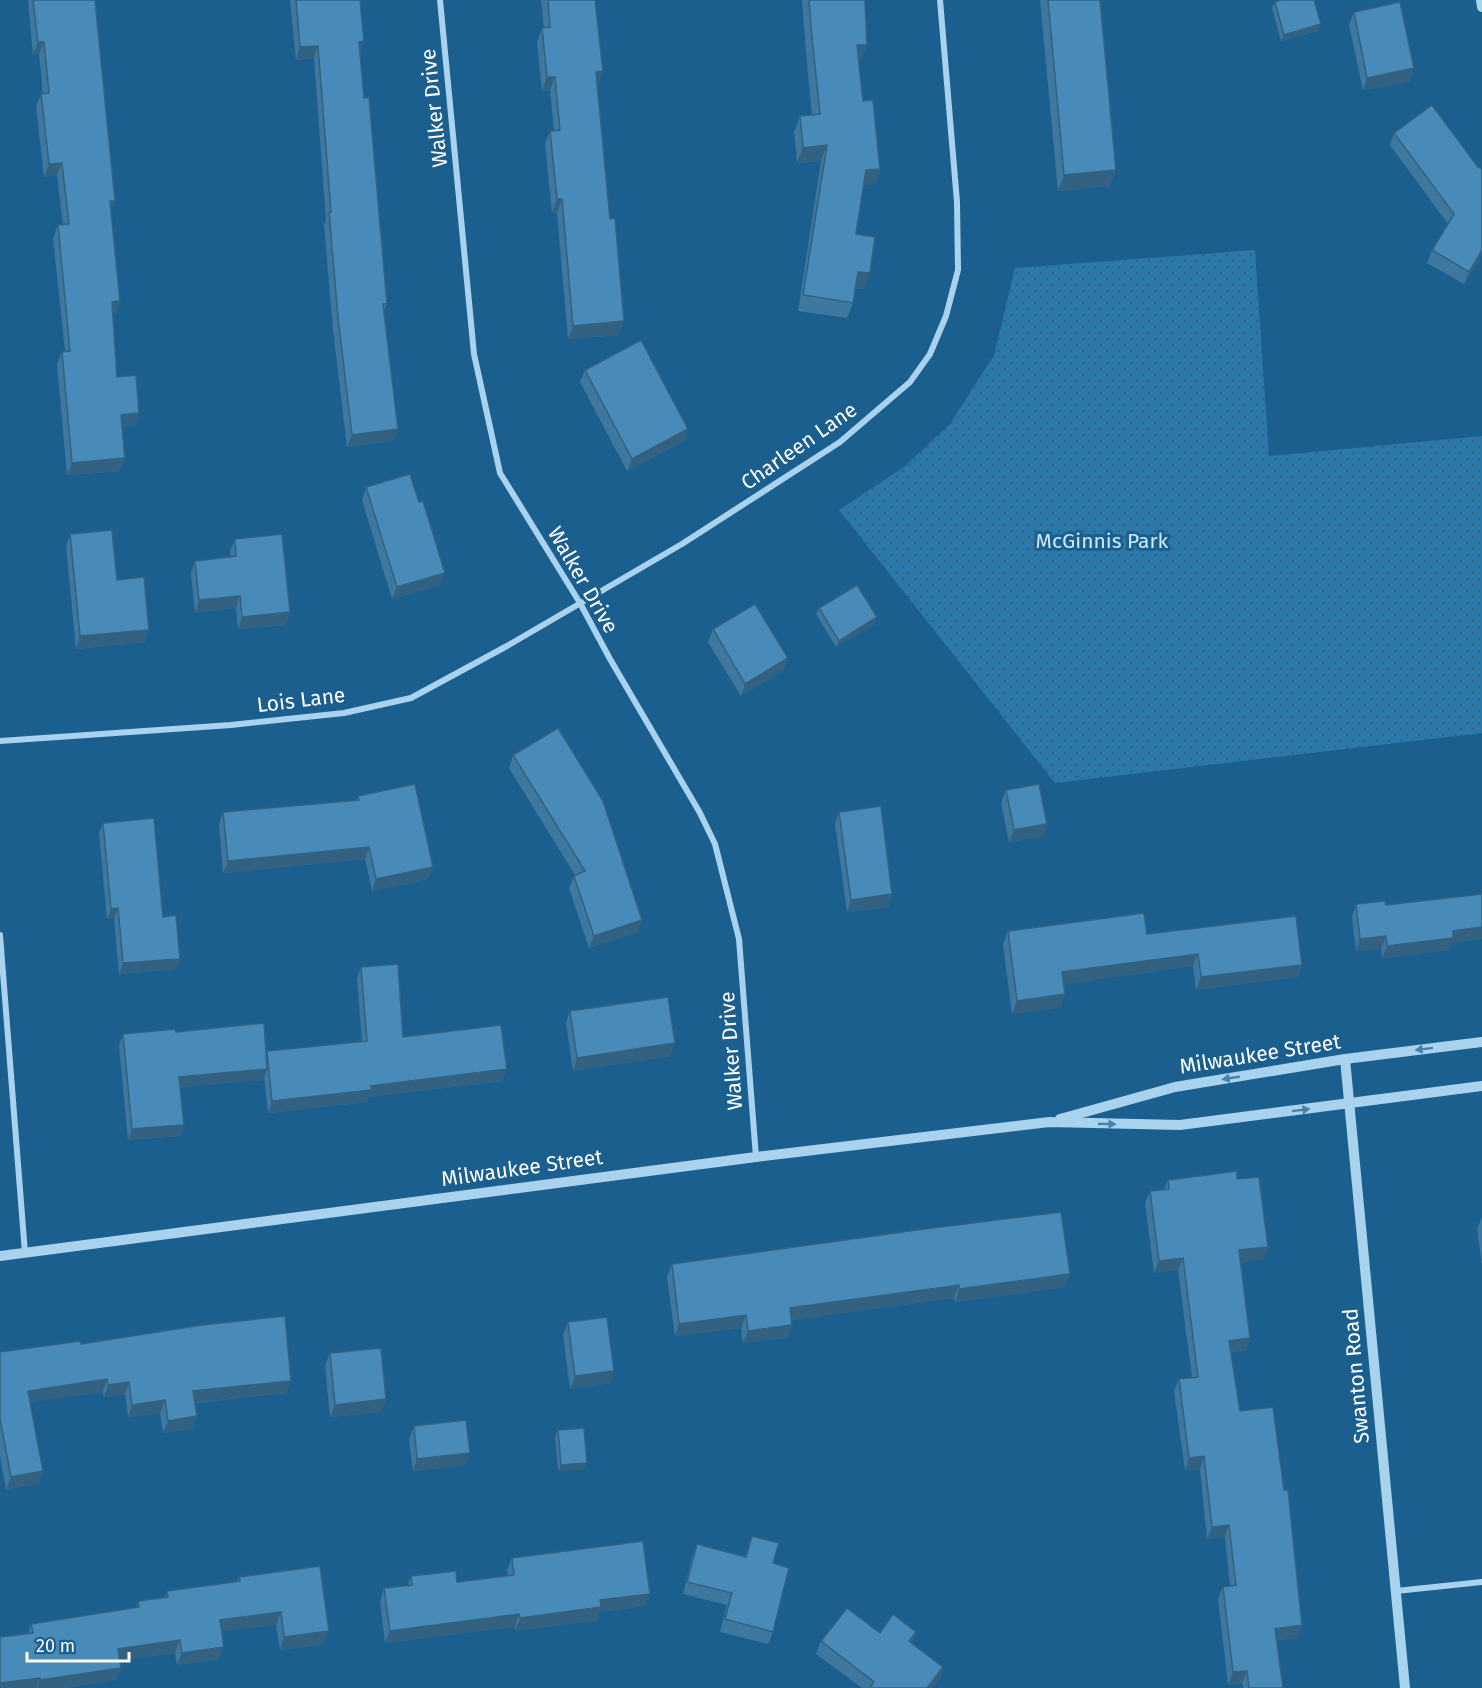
<svg xmlns="http://www.w3.org/2000/svg" width="1482" height="1688" viewBox="0 0 1482 1688" font-family="'Fira Sans',sans-serif">
  <style>
    .park { fill: url(#park-dots) }
    .lines { fill: none; stroke-linecap: round; stroke-linejoin: round }
    .minor { stroke: #a8d2ee; stroke-width: 6 }
    .tertiary { stroke: #a8d2ee; stroke-width: 10 }
    .wall { fill: #3e789e }
    .shaded-wall { fill: #326181 }
    .building { fill: #488bb8; stroke: #326181; stroke-width: 1.5 }
    .oneway { fill: #4582ab }
    .labels { text-anchor: middle; dominant-baseline: central; stroke-width: 6; stroke-linejoin: round; paint-order: stroke }
    .street-label { font-size: 21px; fill: #fff; stroke: #1b5f8e }
    .park-label { font-size: 21px; fill: #cee9fa; stroke: #1b5f8e }
  </style>
  <defs>
    <pattern id="park-dots" width="8" height="8" patternUnits="userSpaceOnUse" patternTransform="scale(1.5)"><rect width="8" height="8" fill="#2b78aa"/><path d="M2 2h.1M6 6h.1" fill="none" stroke="#3c627b" stroke-width="1.8" stroke-linecap="round"/></pattern>
  </defs>
  <rect width="100%" height="100%" fill="#1b5f8e"/>
  <path class="park" d="M1255 250 1269 456 1482 436V733L1055 783 839 510 904 467 950 424 994 355 1015 268Z"/>
  <g class="lines">
    <g class="minor">
      <path d="M440 0 474 354 500 473 580 603 610 659 700 813 715 844 739 939 756 1157"/>
      <path d="M0 741 231 725 344 713 411 698 507 646 682 544 840 442 910 382 930 354 946 316 958 270 957 202 940 0"/>
      <path d="M0 935 25 1253"/>
      <path d="M1396 1591 1482 1582"/>
    </g>
    <g class="tertiary">
      <path d="M1481 0 1482 7"/>
      <path d="M1345 1059 1405 1688"/>
      <path d="M1060 1119 1175 1087 1345 1059 1482 1042"/>
      <path d="M0 1256 756 1157 1049 1122 1180 1125 1482 1086"/>
    </g>
  </g>
  <g class="wall">
    <path d="M28 0H95L115 201 111 212 120 301 115 313 113 314 117 377 139 413 134 426 122 427 120 471 67 475 57 364 62 352 65 351 53 238 58 225H63L57 175 44 177 36 106 41 94H43L39 54 33 55Z"/>
    <path d="M290 0H360L364 41 360 53 364 98 387 304 384 311 393 441 347 447 333 330 324 225 326 220 314 58 296 60Z"/>
    <path d="M541 0H595L603 71 598 85H597L619 335 568 339 557 213H552L545 144 550 131 554 130 550 90 542 91 537 42 542 28H544Z"/>
    <path d="M802 0H865L867 45 862 60 859 61 863 101 880 169 875 184 863 185 856 234 864 289 855 288 853 303 847 318 798 311 821 161 797 163 794 132 800 116 812 115 806 53Z"/>
    <path d="M1040 0H1100L1110 186 1058 191Z"/>
    <path d="M1275 2 1318 31 1281 41 1272 8Z"/>
    <path d="M1354 12 1414 68 1410 81 1363 90 1349 25Z"/>
    <path d="M1394 133 1482 169V255L1464 284 1427 263 1432 250 1448 224 1390 145Z"/>
    <path d="M585 370 688 429 684 441 627 471 580 382Z"/>
    <path d="M366 487 440 585 392 599 362 500Z"/>
    <path d="M70 534 117 580 149 630 145 642 76 649 66 546Z"/>
    <path d="M235 539 290 612 285 625 238 629 236 608 195 613 191 573 195 561 231 557 230 551Z"/>
    <path d="M819 608 875 624 836 647 816 614Z"/>
    <path d="M713 629 788 658 783 670 741 696 708 642Z"/>
    <path d="M513 755 638 932 589 948 569 888 574 876 575 875 509 768Z"/>
    <path d="M1006 790 1047 824 1043 836 1009 842 1001 803Z"/>
    <path d="M358 796 433 867 428 879 372 891 365 859 223 873 219 825 223 812 357 800Z"/>
    <path d="M839 812 892 894 888 907 847 912 835 824Z"/>
    <path d="M103 823 163 917 180 959 176 969 119 974 114 918 107 919 99 833Z"/>
    <path d="M1482 894V939L1451 943 1449 950 1382 958 1381 949 1356 951 1352 917 1356 904 1386 905Z"/>
    <path d="M1008 931 1147 934 1302 965 1298 977 1196 990 1193 966 1064 984 1061 1007 1012 1014 1003 944Z"/>
    <path d="M361 967 403 1037 503 1081 369 1097 367 1102 268 1113 264 1075 263 1080 180 1087 184 1125 180 1136 128 1140 119 1045 123 1034 176 1032 266 1055 267 1051 362 1041 357 978Z"/>
    <path d="M570 1011 670 1056 573 1071 566 1023Z"/>
    <path d="M1237 1179 1264 1259 1241 1262 1246 1350 1231 1352 1240 1411 1302 1625 1297 1638 1277 1640 1283 1688H1243L1242 1683 1228 1685 1218 1599 1223 1587 1230 1586 1225 1537 1207 1539 1200 1469 1185 1470 1174 1391 1179 1379 1192 1377 1178 1270 1154 1273 1145 1203 1150 1191 1164 1189 1168 1180Z"/>
    <path d="M1482 1217V1265L1477 1229Z"/>
    <path d="M672 1264 1065 1287 955 1302 954 1298 791 1320 792 1325 787 1338 743 1343 741 1328 675 1336 667 1277Z"/>
    <path d="M568 1322 610 1383 570 1389 563 1335Z"/>
    <path d="M0 1352 287 1393 195 1403 197 1416 192 1429 163 1433 160 1413 128 1417 125 1394 104 1397 103 1392 30 1402 43 1471 39 1483 6 1490 0 1456Z"/>
    <path d="M330 1353 386 1399 381 1412 330 1417 325 1366Z"/>
    <path d="M414 1426 465 1465 413 1471 409 1439Z"/>
    <path d="M558 1430 585 1469 558 1471 555 1436Z"/>
    <path d="M752 1536 773 1563V1632L768 1644 720 1632 727 1605 683 1594 692 1557 697 1544 745 1556Z"/>
    <path d="M512 1558 645 1606 599 1612 597 1620 515 1631V1627L385 1643 380 1601 384 1588 408 1585 411 1576 457 1582 508 1576 507 1570Z"/>
    <path d="M239 1577 324 1644 280 1650 276 1625 222 1631 219 1659 177 1665 175 1653 120 1660 116 1680 64 1688H0L28 1634 31 1624 136 1608 138 1601 165 1597 167 1591 237 1581Z"/>
    <path d="M916 1632 912 1643 943 1667 939 1679 932 1688H862L816 1654 821 1641 880 1633Z"/>
  </g>
  <g class="shaded-wall">
    <path d="M1321 24 1318 31 1281 41 1284 35Z"/>
    <path d="M364 41 360 54 359 42Z"/>
    <path d="M38 42H44L39 54 33 55Z"/>
    <path d="M857 45H867L862 60 852 61Z"/>
    <path d="M318 46 314 58 296 60 300 47Z"/>
    <path d="M1414 68 1410 81 1363 90 1367 78Z"/>
    <path d="M603 71 598 85 591 86 596 72Z"/>
    <path d="M547 77H555L550 90 542 91Z"/>
    <path d="M827 145 821 161 797 163 803 148Z"/>
    <path d="M62 163 57 175 44 177 49 164Z"/>
    <path d="M880 169 875 184 860 186 866 170Z"/>
    <path d="M1116 170 1110 186 1058 191 1064 175Z"/>
    <path d="M557 199H562L557 213H552Z"/>
    <path d="M110 201H115L111 213Z"/>
    <path d="M1482 250V255L1464 284 1469 272Z"/>
    <path d="M858 272 870 273 864 289 852 287Z"/>
    <path d="M120 301 115 313 107 314 112 302Z"/>
    <path d="M624 321 619 335 568 339 573 326Z"/>
    <path d="M139 413 134 426 116 427 121 415Z"/>
    <path d="M398 429 393 441 347 447 352 435Z"/>
    <path d="M688 429 684 441 627 471 632 459Z"/>
    <path d="M125 458 120 471 67 475 72 463Z"/>
    <path d="M445 573 440 585 392 599 397 587Z"/>
    <path d="M240 596 236 608 195 613 199 600Z"/>
    <path d="M290 612 285 625 238 629 242 617Z"/>
    <path d="M877 617 875 624 836 647 839 641Z"/>
    <path d="M149 630 145 642 76 649 80 636Z"/>
    <path d="M788 658 783 670 741 696 745 684Z"/>
    <path d="M1047 824 1043 836 1009 842 1014 830Z"/>
    <path d="M369 847 365 859 223 873 228 861Z"/>
    <path d="M433 867 428 879 372 891 376 879Z"/>
    <path d="M892 894 888 907 847 912 851 900Z"/>
    <path d="M118 908 114 918 107 919 111 909Z"/>
    <path d="M642 920 638 932 589 948 594 936Z"/>
    <path d="M1482 927V939L1451 943 1449 950 1382 958 1387 946 1453 931Z"/>
    <path d="M1386 936 1381 949 1356 951 1360 939Z"/>
    <path d="M1198 954 1193 966 1058 985 1062 972Z"/>
    <path d="M180 959 176 969 119 974 123 963Z"/>
    <path d="M1302 965 1298 977 1196 990 1201 977Z"/>
    <path d="M1065 994 1061 1007 1012 1014 1017 1001Z"/>
    <path d="M675 1043 670 1056 573 1071 577 1058Z"/>
    <path d="M267 1069 263 1080 175 1088 179 1077Z"/>
    <path d="M507 1069 503 1081 369 1097 367 1102 268 1113 272 1101 371 1086Z"/>
    <path d="M184 1125 180 1136 128 1140 132 1129Z"/>
    <path d="M1268 1247 1264 1259 1235 1263 1239 1250Z"/>
    <path d="M1183 1258 1178 1270 1154 1273 1159 1261Z"/>
    <path d="M1070 1274 1065 1287 955 1302 959 1289Z"/>
    <path d="M959 1285 954 1298 785 1321 790 1308Z"/>
    <path d="M746 1315 741 1328 675 1336 679 1324Z"/>
    <path d="M792 1325 787 1338 743 1343 748 1331Z"/>
    <path d="M1250 1338 1246 1350 1225 1353 1229 1341Z"/>
    <path d="M614 1371 610 1383 570 1389 575 1376Z"/>
    <path d="M107 1379 103 1392 24 1403 28 1391Z"/>
    <path d="M291 1381 287 1393 189 1403 193 1391Z"/>
    <path d="M129 1382 125 1394 104 1397 108 1385Z"/>
    <path d="M386 1399 381 1412 330 1417 335 1405Z"/>
    <path d="M165 1400 160 1413 128 1417 132 1405Z"/>
    <path d="M197 1416 192 1429 163 1433 168 1421Z"/>
    <path d="M470 1453 465 1465 413 1471 417 1459Z"/>
    <path d="M1204 1456 1200 1469 1185 1470 1189 1458Z"/>
    <path d="M587 1463 585 1469 558 1471 561 1465Z"/>
    <path d="M43 1471 39 1483 6 1490 11 1477Z"/>
    <path d="M1229 1525 1225 1537 1207 1539 1212 1527Z"/>
    <path d="M650 1594 645 1606 599 1612 597 1620 515 1631 520 1618 600 1600Z"/>
    <path d="M281 1612 276 1625 215 1632 220 1620Z"/>
    <path d="M519 1614 515 1627 385 1643 390 1631Z"/>
    <path d="M1302 1625 1297 1638 1271 1641 1275 1629Z"/>
    <path d="M329 1631 324 1644 280 1650 284 1637Z"/>
    <path d="M916 1632 912 1644 909 1641Z"/>
    <path d="M180 1640 175 1653 113 1661 118 1649Z"/>
    <path d="M224 1647 219 1659 177 1665 182 1653Z"/>
    <path d="M943 1667 939 1679 932 1688H927Z"/>
    <path d="M121 1668 116 1680 64 1688H37L40 1680Z"/>
    <path d="M1247 1671 1242 1683 1228 1685 1233 1672Z"/>
    <path d="M40 1678 36 1688H0V1683Z"/>
  </g>
  <g class="building">
    <path d="M33 0H95L115 201H110L120 301 112 302 117 377 136 375 139 413 121 415 125 458 72 463 62 352 70 351 58 225 69 224 62 163 49 164 41 94 49 93 44 42H38Z"/>
    <path d="M296 0H360L364 41 359 42 364 98 369 97 387 304H383L398 429 352 435 338 317 329 212H331L318 46 300 47Z"/>
    <path d="M548 0H595L603 71 596 72 610 219 615 218 624 321 573 326 562 199H557L550 131 560 130 555 77H547L542 28 550 27Z"/>
    <path d="M809 0H865L867 45H857L863 101 873 100 880 169 866 170 856 234 875 237 870 273 858 272 853 303 803 295 827 145 803 148 800 116 820 114 812 38Z"/>
    <path d="M1048 0H1100L1116 170 1064 175Z"/>
    <path d="M1281 0H1314L1321 24 1284 35 1275 2Z"/>
    <path d="M1400 2 1414 68 1367 78 1354 12Z"/>
    <path d="M1432 105 1478 167 1482 169V250L1469 272 1432 250 1454 214 1394 133Z"/>
    <path d="M641 340 688 429 632 459 585 370Z"/>
    <path d="M410 474 419 502 423 501 445 573 397 587 366 487Z"/>
    <path d="M112 530 117 580 144 577 149 630 80 636 70 534Z"/>
    <path d="M282 534 290 612 242 617 240 596 199 600 195 561 236 556 235 539Z"/>
    <path d="M857 585 877 617 839 641 819 608Z"/>
    <path d="M755 604 788 658 745 684 713 629Z"/>
    <path d="M558 728 603 801 642 920 594 936 574 876 585 871 513 755Z"/>
    <path d="M415 784 433 867 376 879 369 847 228 861 223 812 359 800 358 796Z"/>
    <path d="M1039 784 1047 824 1014 830 1006 790Z"/>
    <path d="M881 806 892 894 851 900 839 812Z"/>
    <path d="M154 818 163 917 176 915 180 959 123 963 118 908 111 909 103 823Z"/>
    <path d="M1482 894V927L1453 931V938L1387 946 1386 936 1360 939 1356 904 1385 901 1386 905Z"/>
    <path d="M1144 913 1147 934 1296 916 1302 965 1201 977 1198 954 1062 972 1065 994 1017 1001 1008 931Z"/>
    <path d="M398 964 403 1037 501 1025 507 1069 371 1086 372 1090 272 1101 267 1051 367 1041 361 967Z"/>
    <path d="M668 997 675 1043 577 1058 570 1011Z"/>
    <path d="M264 1023 267 1069 179 1077 184 1125 132 1129 123 1034 175 1029 176 1032Z"/>
    <path d="M1237 1171V1179L1259 1177 1268 1247 1239 1250 1250 1338 1229 1341 1240 1411 1273 1407 1284 1490H1288L1302 1625 1275 1629 1283 1688H1249L1247 1671 1233 1672 1223 1587 1236 1585 1229 1525 1212 1527 1204 1456 1189 1458 1179 1379 1198 1377 1183 1258 1159 1261 1150 1191 1169 1189 1168 1180Z"/>
    <path d="M1061 1212 1070 1274 959 1289V1285L790 1308 792 1325 748 1331 746 1315 679 1324 672 1264 924 1229Z"/>
    <path d="M285 1316 291 1381 193 1391 197 1416 168 1421 165 1400 132 1405 129 1382 108 1385 107 1379 28 1391 43 1471 11 1477 0 1419V1352L80 1341 81 1344 202 1325Z"/>
    <path d="M607 1317 614 1371 575 1376 568 1322Z"/>
    <path d="M381 1348 386 1399 335 1405 330 1353Z"/>
    <path d="M466 1420 470 1453 417 1459 414 1426Z"/>
    <path d="M584 1428 587 1463 561 1465 558 1430Z"/>
    <path d="M752 1536 779 1543 773 1563 789 1568 773 1632 725 1619 732 1593 687 1582 697 1544 746 1557Z"/>
    <path d="M643 1541 650 1594 600 1600 601 1607 520 1618 519 1614 390 1631 384 1588 412 1585 411 1576 456 1571 457 1582 514 1575 512 1558Z"/>
    <path d="M320 1566 329 1631 284 1637 281 1612 220 1620 224 1647 182 1653 180 1640 118 1649 121 1668 40 1680V1678L0 1683V1637L33 1633 31 1624 139 1607 138 1601 168 1597 167 1591 240 1581 239 1577Z"/>
    <path d="M847 1608 880 1633 893 1614 916 1632 909 1641 943 1667 927 1688H871L870 1687 874 1682 821 1641Z"/>
  </g>
  <defs><path id="oneway-solid" d="M-6-.8H1V-3.2L6.5 0L1 3.2V.8H-6Z" transform="scale(1.5)"/></defs>
  <g class="oneway">
    <use href="#oneway-solid" transform="translate(1424 1049) rotate(173)"/>
    <use href="#oneway-solid" transform="translate(1231 1078) rotate(171)"/>
    <use href="#oneway-solid" transform="translate(1301 1110) rotate(-7)"/>
    <use href="#oneway-solid" transform="translate(1107 1124) rotate(1)"/>
  </g>
  <g class="labels">
    <g class="street-label">
      <text transform="translate(434 108) rotate(-96)">Walker Drive</text>
      <text transform="translate(799 446) rotate(-35)">Charleen Lane</text>
      <text transform="translate(583 580) rotate(60)">Walker Drive</text>
      <text transform="translate(301 700) rotate(-7)">Lois Lane</text>
      <text transform="translate(731 1051) rotate(-94)">Walker Drive</text>
      <text transform="translate(1260 1054) rotate(-9)">Milwaukee Street</text>
      <text transform="translate(522 1168) rotate(-8)">Milwaukee Street</text>
      <text transform="translate(1356 1376) rotate(-95)">Swanton Road</text>
    </g>
    <g class="park-label">
      <text x="1102" y="541">McGinnis Park</text>
    </g>
  </g>
  <path d="M27 1652v9h102v-9" fill="none" stroke="#ffffff" stroke-width="3"/>
  <text x="36" y="1652" font-size="18" fill="#ffffff" stroke="#1b5f8e" stroke-width="4.5" paint-order="stroke">20 m</text>
</svg>
